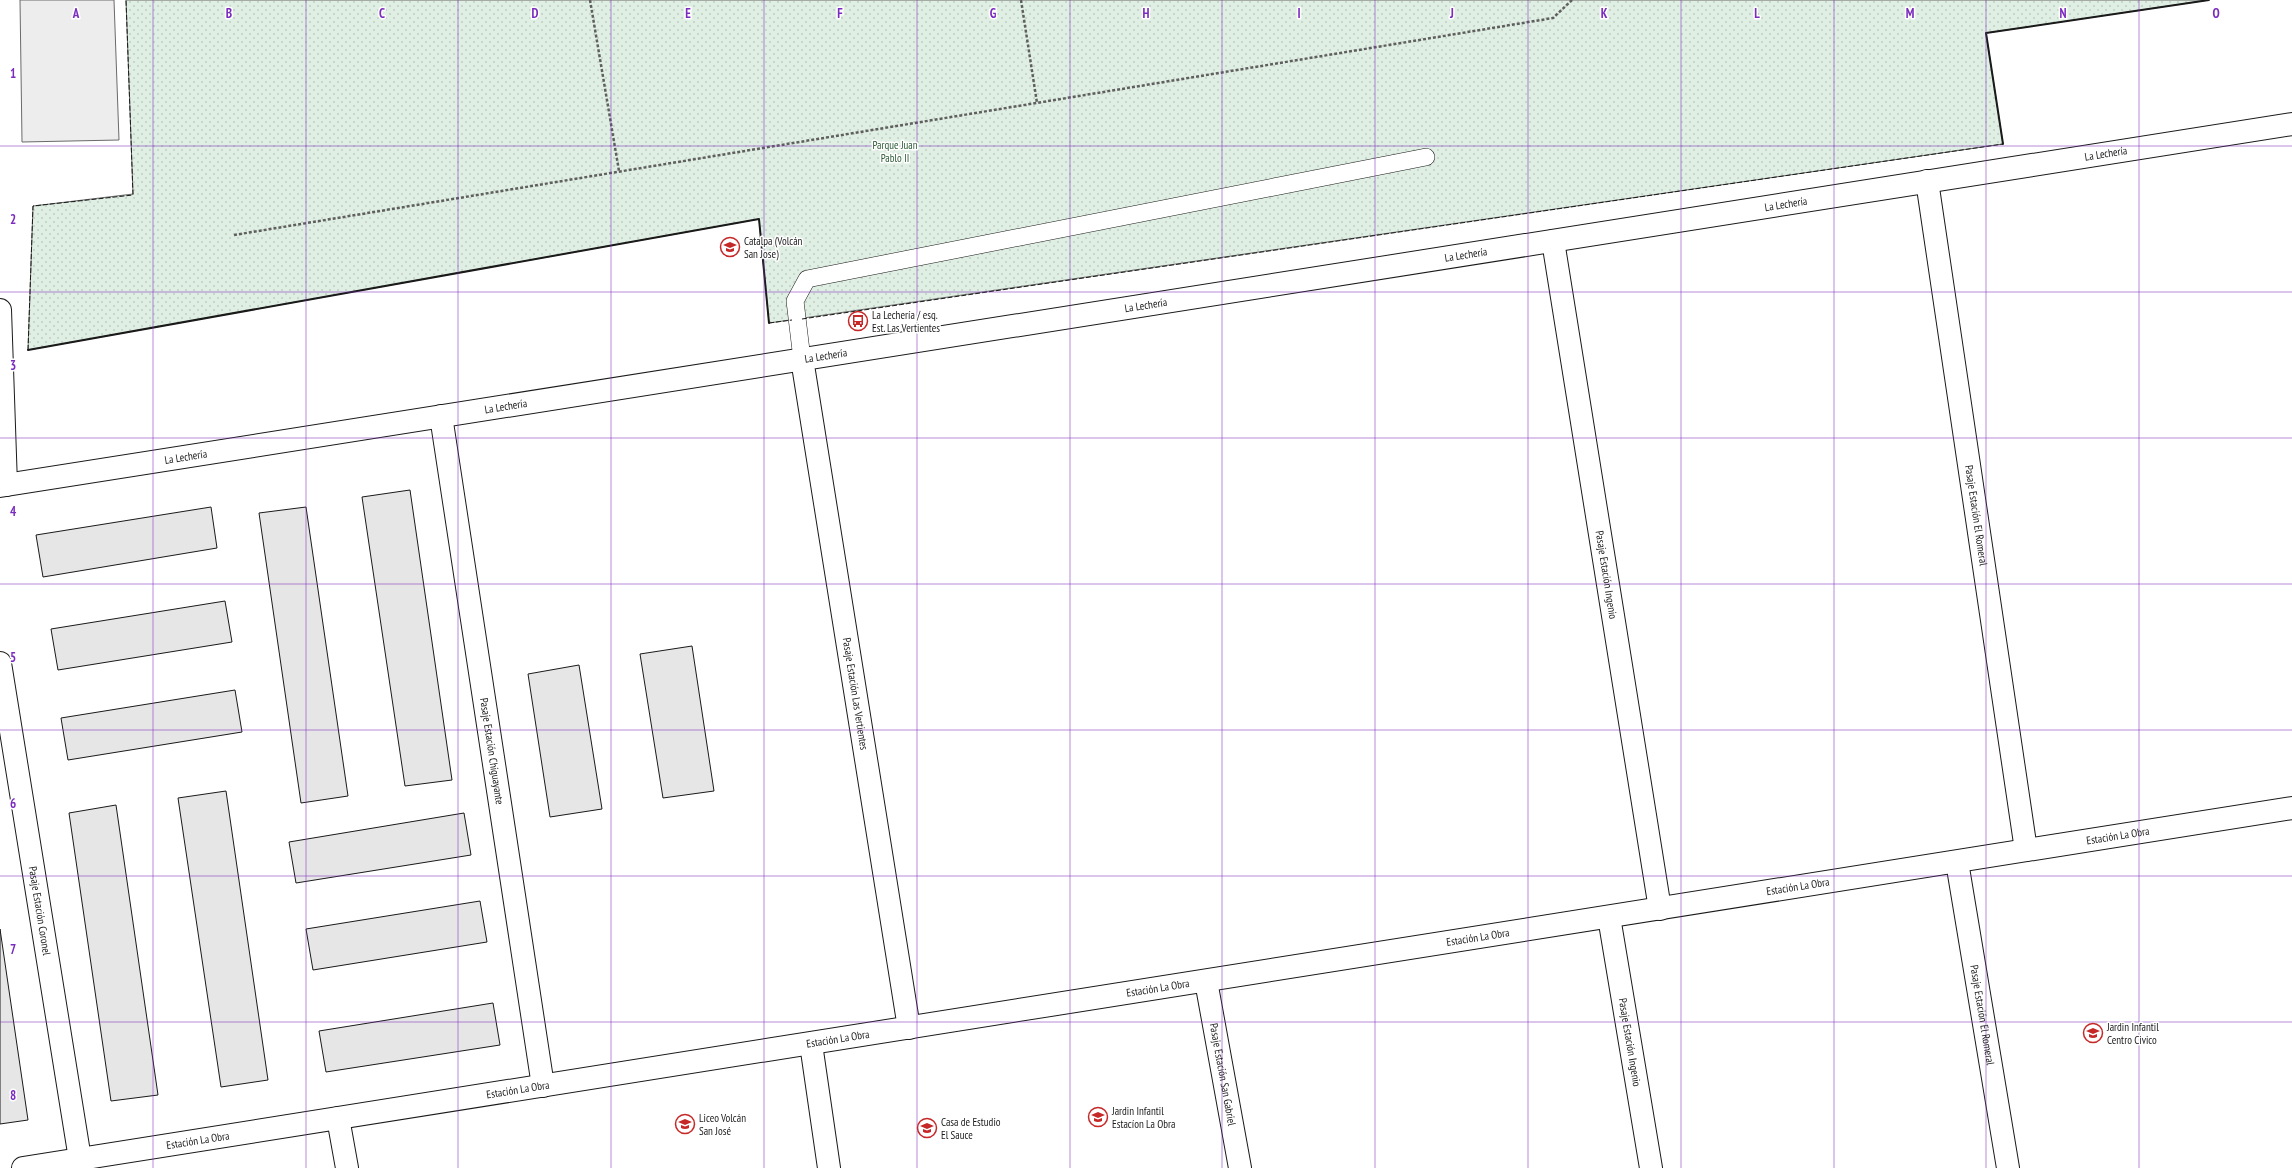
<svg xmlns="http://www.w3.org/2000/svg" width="2292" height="1168" viewBox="0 0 2292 1168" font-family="'PT Sans Narrow',sans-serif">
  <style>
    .park { fill: url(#park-dots); stroke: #6a6a6a }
    .parking { fill: #ededed; stroke: #6a6a6a }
    .building { fill: #e6e6e6; stroke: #1a1a1a }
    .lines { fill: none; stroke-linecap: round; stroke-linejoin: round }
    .service-casing { stroke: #1a1a1a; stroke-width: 18 }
    .minor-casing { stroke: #1a1a1a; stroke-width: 24 }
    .tertiary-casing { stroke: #1a1a1a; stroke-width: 24 }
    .path { stroke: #5f5f5f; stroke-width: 2.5; stroke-dasharray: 3 2; stroke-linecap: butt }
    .service { stroke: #fff; stroke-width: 17 }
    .minor { stroke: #fff; stroke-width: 22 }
    .tertiary { stroke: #fff; stroke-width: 22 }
    .fence { stroke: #1a1a1a; stroke-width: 1; stroke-dasharray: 5 2; stroke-linecap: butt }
    .wall { stroke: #1a1a1a; stroke-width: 2 }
    .grid { fill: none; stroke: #7b2cbf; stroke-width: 1; stroke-opacity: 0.55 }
    .labels { text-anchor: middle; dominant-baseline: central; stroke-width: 3; stroke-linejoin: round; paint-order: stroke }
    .park-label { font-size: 11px; fill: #2b5a34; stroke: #fff }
    .street-label { font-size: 11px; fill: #1a1a1a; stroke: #fff }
    .poi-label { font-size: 11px; fill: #1a1a1a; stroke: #fff; text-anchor: start }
    .grid-label { font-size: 13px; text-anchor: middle; font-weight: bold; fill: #7b2cbf; stroke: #fff; stroke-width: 3; stroke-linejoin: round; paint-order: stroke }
  </style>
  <defs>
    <pattern id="park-dots" width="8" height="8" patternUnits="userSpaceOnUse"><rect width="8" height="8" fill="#e0efe3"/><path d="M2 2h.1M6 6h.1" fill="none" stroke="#c0ccc2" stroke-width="1.8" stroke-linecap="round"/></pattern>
  </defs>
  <rect width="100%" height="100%" fill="#fff"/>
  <path class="park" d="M126 0H2209L1986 33 2003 144 769 323 759 219 28 350 33 206 133 194Z"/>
  <path class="parking" d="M20 0H114L119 140 22 142Z"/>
  <g class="building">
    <path d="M410 490 452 780 405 786 362 497Z"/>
    <path d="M211 507 217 548 43 577 36 535Z"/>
    <path d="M306 507 348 796 301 803 259 513Z"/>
    <path d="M225 601 232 642 58 670 51 629Z"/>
    <path d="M692 646 714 791 663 798 640 654Z"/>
    <path d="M579 665 602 809 550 817 528 674Z"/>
    <path d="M235 690 242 732 68 760 61 718Z"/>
    <path d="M226 791 268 1080 221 1087 178 798Z"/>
    <path d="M116 805 158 1095 111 1101 69 813Z"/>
    <path d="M464 813 471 855 296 883 289 842Z"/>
    <path d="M480 901 487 942 313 970 306 929Z"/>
    <path d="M0 929 28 1120 0 1124Z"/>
    <path d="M493 1003 500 1045 326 1072 319 1031Z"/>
  </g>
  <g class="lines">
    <defs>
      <path id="service" d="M802 359 795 301 807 279 1426 157"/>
      <g id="minor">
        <path id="s1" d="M1927 181 2026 850"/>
        <path id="s2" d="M1553 241 1660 909"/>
        <path d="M0 310 6 485"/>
        <path id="s3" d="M802 359 909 1028"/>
        <path id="s4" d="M441 416 543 1086"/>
        <path id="s5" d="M0 663 80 1159"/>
        <path id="s6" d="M1957 862 2008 1168"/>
        <path id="s7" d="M1609 917 1651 1168"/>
        <path id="s8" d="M1206 981 1240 1168"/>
        <path d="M811 1044 829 1168"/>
        <path d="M338 1118 347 1168"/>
        <path id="s9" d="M23 1168 2292 808"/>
      </g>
      <g id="tertiary">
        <path id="s10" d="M0 486 2292 124"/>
      </g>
    </defs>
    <use href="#service" class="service-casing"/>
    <use href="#minor" class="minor-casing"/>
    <use href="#tertiary" class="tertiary-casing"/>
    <g class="path">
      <path d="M590 0 619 171"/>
      <path d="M1021 0 1037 103"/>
      <path d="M234 235 1553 18 1572 0"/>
    </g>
    <use href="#service" class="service"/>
    <use href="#minor" class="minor"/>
    <use href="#tertiary" class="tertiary"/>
    <g class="fence">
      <path d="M802 319 2003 144"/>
      <path d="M769 323 792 320"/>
      <path d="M28 350 33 206 133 195 126 0"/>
    </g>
    <g class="wall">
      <path d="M2003 144 1986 33 2209 0"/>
      <path d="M28 350 759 219 769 323"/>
    </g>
  </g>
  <path class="grid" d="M153 0V1168M306 0V1168M458 0V1168M611 0V1168M764 0V1168M917 0V1168M1070 0V1168M1222 0V1168M1375 0V1168M1528 0V1168M1681 0V1168M1834 0V1168M1986 0V1168M2139 0V1168M0 146H2292M0 292H2292M0 438H2292M0 584H2292M0 730H2292M0 876H2292M0 1022H2292"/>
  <defs>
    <symbol id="school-ring" viewBox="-11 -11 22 22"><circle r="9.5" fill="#fff" stroke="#c62828" stroke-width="1.5"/><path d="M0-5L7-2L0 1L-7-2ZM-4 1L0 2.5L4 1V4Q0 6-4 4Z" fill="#c62828"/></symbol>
    <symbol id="bus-ring" viewBox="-11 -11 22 22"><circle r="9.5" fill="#fff" stroke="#c62828" stroke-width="1.5"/><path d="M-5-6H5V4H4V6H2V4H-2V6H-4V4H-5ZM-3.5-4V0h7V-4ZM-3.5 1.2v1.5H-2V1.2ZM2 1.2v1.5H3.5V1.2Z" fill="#c62828"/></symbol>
  </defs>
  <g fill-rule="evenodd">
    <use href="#school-ring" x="719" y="236" width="22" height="22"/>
    <use href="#bus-ring" x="847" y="310" width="22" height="22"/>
    <use href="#school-ring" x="2082" y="1022" width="22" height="22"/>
    <use href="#school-ring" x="1087" y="1106" width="22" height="22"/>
    <use href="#school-ring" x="674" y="1113" width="22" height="22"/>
    <use href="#school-ring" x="916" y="1117" width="22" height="22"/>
  </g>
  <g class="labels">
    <g class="park-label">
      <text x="895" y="145">Parque Juan<tspan x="895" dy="13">Pablo II</tspan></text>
    </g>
    <g class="street-label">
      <text stroke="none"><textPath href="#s10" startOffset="2132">La Lechería</textPath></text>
      <text stroke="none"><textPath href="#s10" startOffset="1808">La Lechería</textPath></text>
      <text stroke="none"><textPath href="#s10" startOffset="1484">La Lechería</textPath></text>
      <text stroke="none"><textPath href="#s10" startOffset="1160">La Lechería</textPath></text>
      <text stroke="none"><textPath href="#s10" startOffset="836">La Lechería</textPath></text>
      <text stroke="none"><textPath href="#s10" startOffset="512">La Lechería</textPath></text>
      <text stroke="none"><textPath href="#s10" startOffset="188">La Lechería</textPath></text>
      <text stroke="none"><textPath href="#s1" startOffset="338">Pasaje Estación El Romeral</textPath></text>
      <text stroke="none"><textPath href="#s2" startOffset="338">Pasaje Estación Ingenio</textPath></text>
      <text stroke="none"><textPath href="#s3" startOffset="339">Pasaje Estación Las Vertientes</textPath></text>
      <text stroke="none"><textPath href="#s4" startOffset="339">Pasaje Estación Chiguayante</textPath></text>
      <text stroke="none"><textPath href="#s9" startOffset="2121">Estación La Obra</textPath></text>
      <text stroke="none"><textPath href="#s9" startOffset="1797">Estación La Obra</textPath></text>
      <text stroke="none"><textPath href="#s5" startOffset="251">Pasaje Estación Coronel</textPath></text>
      <text stroke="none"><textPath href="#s9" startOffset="1473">Estación La Obra</textPath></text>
      <text stroke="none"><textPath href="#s9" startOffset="1149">Estación La Obra</textPath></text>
      <text stroke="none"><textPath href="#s6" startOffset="155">Pasaje Estación El Romeral</textPath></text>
      <text stroke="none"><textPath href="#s9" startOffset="825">Estación La Obra</textPath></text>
      <text stroke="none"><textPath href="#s7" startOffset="127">Pasaje Estación Ingenio</textPath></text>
      <text stroke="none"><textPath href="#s8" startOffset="95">Pasaje Estación San Gabriel</textPath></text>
      <text stroke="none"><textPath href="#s9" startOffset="501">Estación La Obra</textPath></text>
      <text stroke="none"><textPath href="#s9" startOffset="177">Estación La Obra</textPath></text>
    </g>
    <g class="poi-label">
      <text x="744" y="241">Catalpa (Volcán<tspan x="744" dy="13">San Jose)</tspan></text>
      <text x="872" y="315">La Lechería / esq.<tspan x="872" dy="13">Est. Las Vertientes</tspan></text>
      <text x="2107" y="1027">Jardin Infantil<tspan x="2107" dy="13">Centro Civico</tspan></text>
      <text x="1112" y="1111">Jardin Infantil<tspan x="1112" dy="13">Estacíon La Obra</tspan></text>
      <text x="699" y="1118">Liceo Volcán<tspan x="699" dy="13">San José</tspan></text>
      <text x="941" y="1122">Casa de Estudio<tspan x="941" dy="13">El Sauce</tspan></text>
    </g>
  </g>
  <g class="grid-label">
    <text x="76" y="18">A</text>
    <text x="229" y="18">B</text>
    <text x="382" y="18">C</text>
    <text x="535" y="18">D</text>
    <text x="688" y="18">E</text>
    <text x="840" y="18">F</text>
    <text x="993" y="18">G</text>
    <text x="1146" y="18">H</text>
    <text x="1299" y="18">I</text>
    <text x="1452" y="18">J</text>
    <text x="1604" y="18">K</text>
    <text x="1757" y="18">L</text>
    <text x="1910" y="18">M</text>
    <text x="2063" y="18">N</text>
    <text x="2216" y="18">O</text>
    <text x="13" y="78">1</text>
    <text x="13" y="224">2</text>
    <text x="13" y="370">3</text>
    <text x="13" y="516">4</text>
    <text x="13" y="662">5</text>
    <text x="13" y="808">6</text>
    <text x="13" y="954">7</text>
    <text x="13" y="1100">8</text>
  </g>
</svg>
